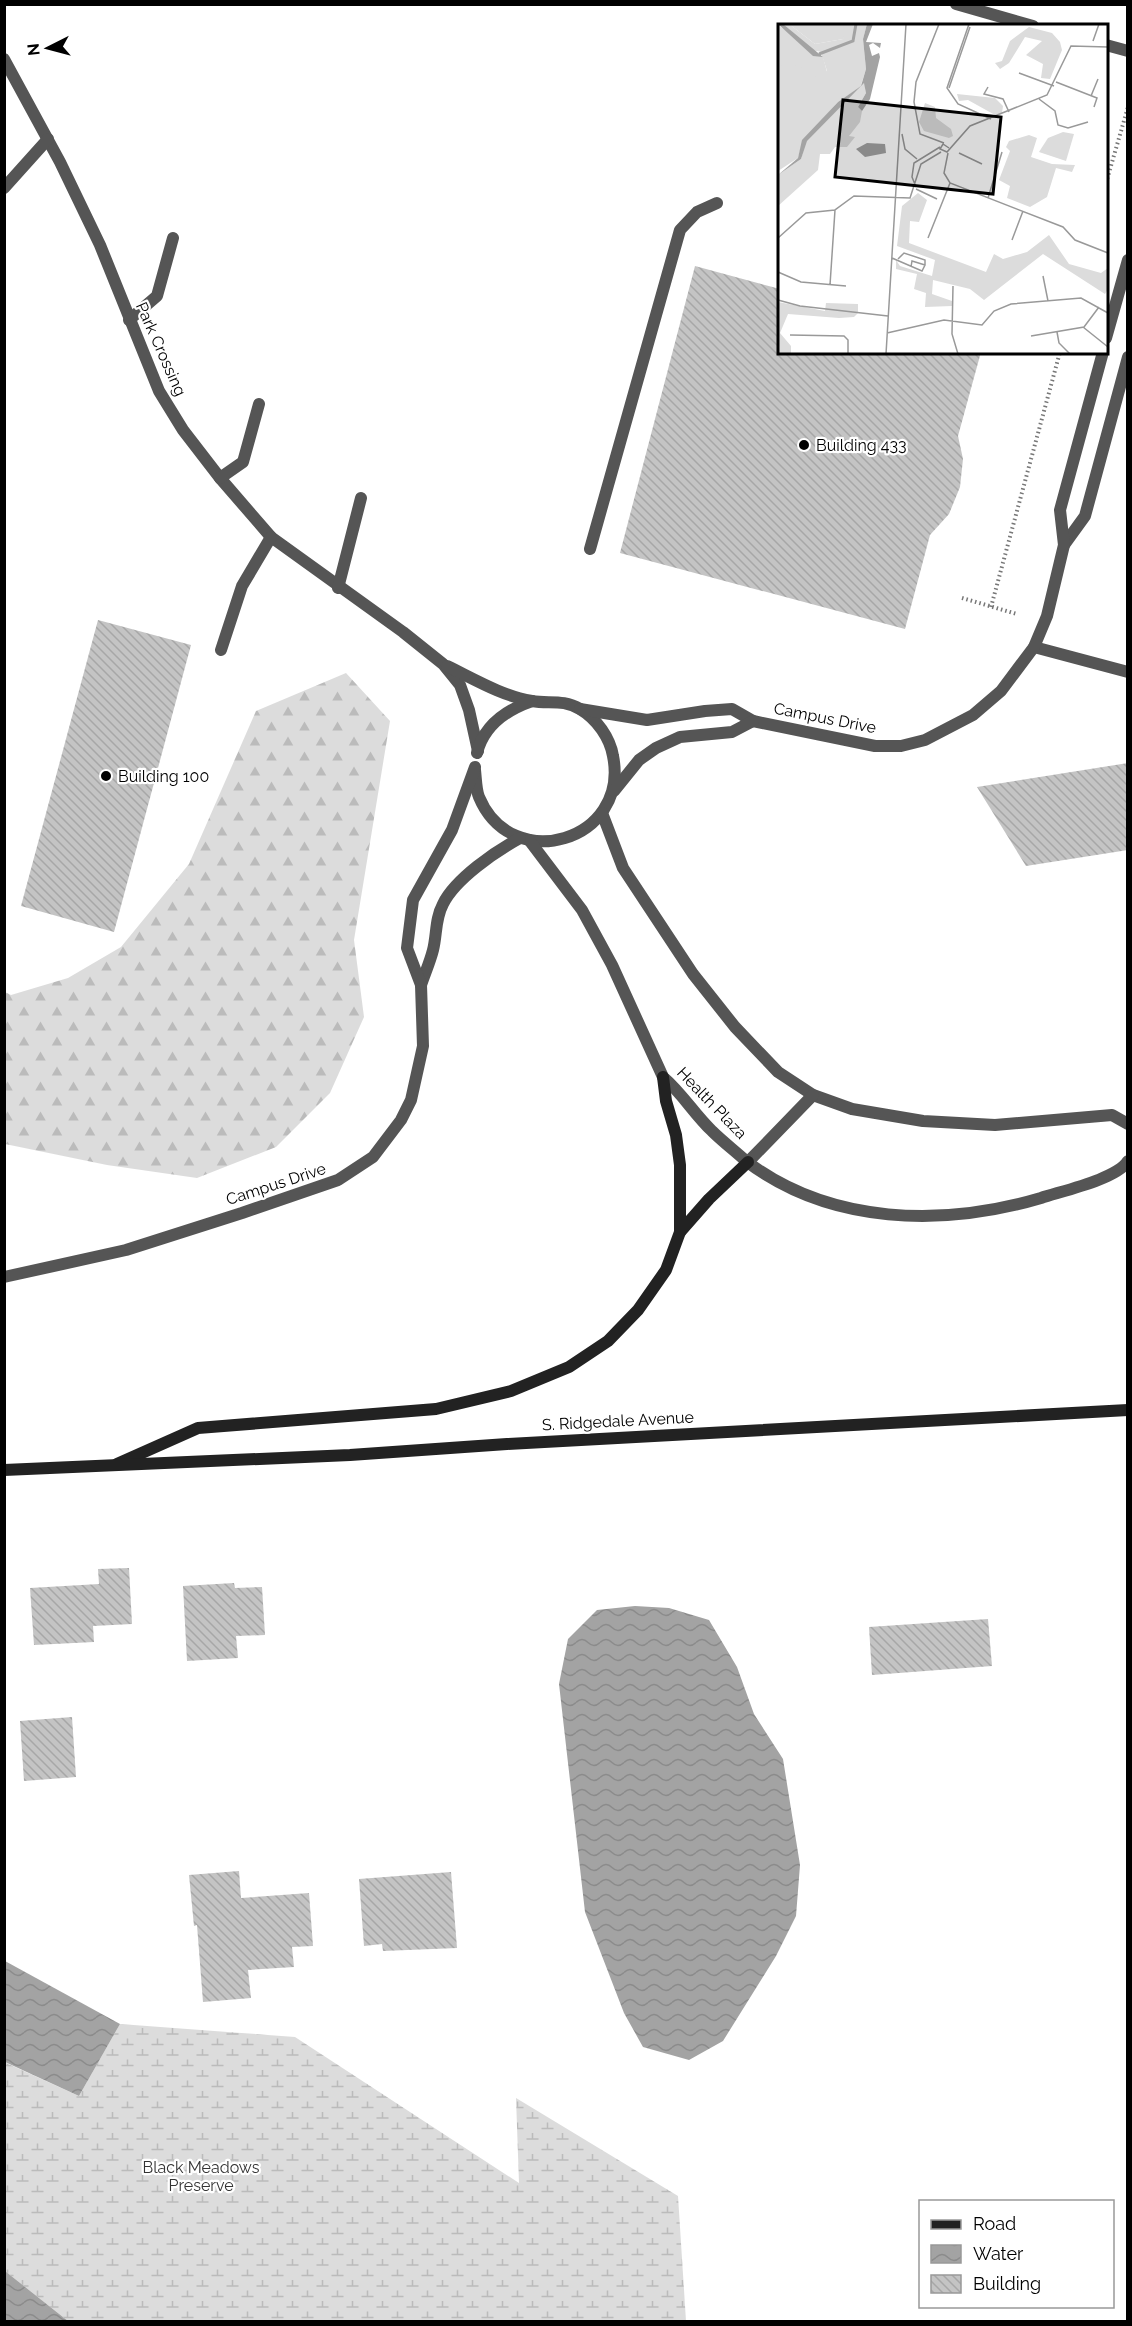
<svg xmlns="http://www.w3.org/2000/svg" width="1132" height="2326" viewBox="0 0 1132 2326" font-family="Raleway,sans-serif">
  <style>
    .forest { fill: url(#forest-firs) }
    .wetland { fill: url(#wetland-marsh) }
    .water { fill: url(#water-waves) }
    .building { fill: url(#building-back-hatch) }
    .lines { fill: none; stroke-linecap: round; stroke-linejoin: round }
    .path { stroke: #777; stroke-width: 4; stroke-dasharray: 1.5 3; stroke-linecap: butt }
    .service { stroke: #555; stroke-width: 12 }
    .secondary { stroke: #222; stroke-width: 12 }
    .poi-dot { fill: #000; stroke: #fff; stroke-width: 2 }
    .labels { text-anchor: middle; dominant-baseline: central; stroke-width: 4.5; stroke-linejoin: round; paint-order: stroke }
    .street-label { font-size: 16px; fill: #000; stroke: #fff }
    .poi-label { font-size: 16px; fill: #000; stroke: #fff; text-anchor: start }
    .park-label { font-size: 16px; fill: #333; stroke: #fff }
    .inset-river { fill: none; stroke: #a3a3a3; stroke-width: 3 }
    .inset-road { fill: none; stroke: #999; stroke-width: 1.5 }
    .view { fill: #000; fill-opacity: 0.15; stroke: #000; stroke-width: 3 }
    .inset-edge { fill: none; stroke: #000; stroke-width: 3 }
  </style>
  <defs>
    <pattern id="forest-firs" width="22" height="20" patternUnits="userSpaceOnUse" patternTransform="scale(1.5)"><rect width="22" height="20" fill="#dcdcdc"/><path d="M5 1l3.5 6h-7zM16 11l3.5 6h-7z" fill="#bbb"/></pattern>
    <pattern id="wetland-marsh" width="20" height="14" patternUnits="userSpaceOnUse" patternTransform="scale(1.5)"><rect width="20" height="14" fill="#dcdcdc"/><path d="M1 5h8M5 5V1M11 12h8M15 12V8" fill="none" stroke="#bbb"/></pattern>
    <pattern id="water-waves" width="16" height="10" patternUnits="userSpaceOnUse" patternTransform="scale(1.5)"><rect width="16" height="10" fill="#a3a3a3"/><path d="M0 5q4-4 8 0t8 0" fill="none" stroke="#8b8b8b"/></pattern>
    <pattern id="building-back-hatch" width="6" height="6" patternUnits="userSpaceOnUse" patternTransform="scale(1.5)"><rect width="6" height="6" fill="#c4c4c4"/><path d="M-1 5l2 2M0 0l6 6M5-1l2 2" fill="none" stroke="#a7a7a7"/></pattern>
  </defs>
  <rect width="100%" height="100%" fill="#fff"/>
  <path class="forest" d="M346 673 390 721 354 940 364 1017 330 1093 276 1147 197 1178 107 1165 5 1144V992L11 995 68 978 121 947 189 864 256 711Z"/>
  <path class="wetland" d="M120 2024 295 2037 519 2183 516 2098 678 2196 686 2321H68L5 2271 4 2062 79 2096Z"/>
  <g class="water">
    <path d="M635 1606 669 1608 709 1620 737 1667 754 1714 783 1759 800 1865 796 1916 776 1956 723 2041 689 2060 643 2047 624 2013 585 1912 559 1684 568 1639 597 1610Z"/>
    <path d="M5 1961 120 2024 79 2096 5 2062Z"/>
    <path d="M4 2271H5L68 2321H5Z"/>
  </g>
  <g class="building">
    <path d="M695 266 780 289V352H981L958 436 963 459 960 487 949 514 930 535 905 629 620 553Z"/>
    <path d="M98 620 191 645 114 932 21 906Z"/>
    <path d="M1128 763V850L1026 866 977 787Z"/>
    <path d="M129 1568 132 1624 93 1626 94 1642 34 1645 30 1588 99 1584 98 1569Z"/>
    <path d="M234 1583 235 1588 262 1587 265 1635 236 1636 238 1658 187 1661 183 1586Z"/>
    <path d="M988 1619 992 1666 872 1675 869 1627Z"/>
    <path d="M72 1717 76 1777 24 1781 20 1721Z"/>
    <path d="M239 1871 241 1898 309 1893 313 1946 292 1947 294 1967 248 1970 251 1998 203 2002 197 1925 194 1926 189 1875Z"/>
    <path d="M451 1872 457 1948 383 1951 382 1944 364 1946 359 1879Z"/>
  </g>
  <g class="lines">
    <g class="path">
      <path d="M1106 183 1128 107"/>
      <path d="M962 598 1017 614"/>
      <path d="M991 607 1060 352"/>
    </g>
    <g class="service">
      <path d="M956 4 1033 26"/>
      <path d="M1106 45 1128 51"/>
      <path d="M4 59 60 162 100 245 159 391 183 430 220 478 271 537 403 632 443 664 460 685 469 710 478 751"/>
      <path d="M4 188 48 139"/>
      <path d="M129 320 157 296 173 238"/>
      <path d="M1106 338 1128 260"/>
      <path d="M220 478 243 462 259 404"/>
      <path d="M1064 545 1085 516 1128 357"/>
      <path d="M590 549 680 230 697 212 717 203"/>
      <path d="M338 588 361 498"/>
      <path d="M1034 647 1128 672"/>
      <path d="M221 650 242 586 271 537"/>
      <path d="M447 666C474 679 502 696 532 701 549 704 563 699 580 709 597 719 610 738 613 756 630 841 512 876 479 797 476 790 476 778 475 770"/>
      <path d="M580 709 647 720 705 711 732 709 753 721 875 746H901L925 740 973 715 1001 691 1034 647 1047 616 1064 545 1060 510 1103 352"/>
      <path d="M477 753C484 725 506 710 532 701"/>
      <path d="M614 791 639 760 656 748 680 737 732 732 753 721"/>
      <path d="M602 813 623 868 693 974 735 1027 778 1072 813 1095 852 1109 923 1121 995 1125 1112 1115 1128 1124"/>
      <path d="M529 840 582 910 612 965 663 1077C682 1093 694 1114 712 1131 722 1141 735 1151 746 1161 830 1225 943 1227 1041 1198 1062 1191 1117 1179 1128 1161"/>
      <path d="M421 985C425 973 430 962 433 950 437 934 435 919 443 904 455 879 496 851 520 838"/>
      <path d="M748 1162 813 1095"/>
      <path d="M4 1277 126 1250 242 1213 338 1180 373 1157 401 1120 411 1100 423 1046 421 985 407 948 413 900 452 830 475 767"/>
    </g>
    <g class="secondary">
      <path d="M680 1232 709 1199 748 1162"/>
      <path d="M117 1464 198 1428 436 1409 511 1391 569 1367 608 1341 638 1310 666 1270 680 1232V1165L676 1135 666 1101 663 1077"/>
      <path d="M4 1470 350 1455 507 1444 1128 1410"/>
    </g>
  </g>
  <g class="poi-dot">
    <circle cx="804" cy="445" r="6"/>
    <circle cx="106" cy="776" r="6"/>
  </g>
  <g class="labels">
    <g class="street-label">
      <text transform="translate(161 349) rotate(66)">Park Crossing</text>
      <text transform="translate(825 718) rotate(11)">Campus Drive</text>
      <text transform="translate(712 1103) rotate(46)">Health Plaza</text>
      <text transform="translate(276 1184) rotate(-18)">Campus Drive</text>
      <text transform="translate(618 1421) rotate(-3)">S. Ridgedale Avenue</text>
    </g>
    <g class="poi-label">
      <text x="816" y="445">Building 433</text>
      <text x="118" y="776">Building 100</text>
    </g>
    <g class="park-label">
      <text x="201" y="2167">Black Meadows<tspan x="201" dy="18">Preserve</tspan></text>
    </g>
  </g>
  <g transform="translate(778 24)">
    <rect width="330" height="330" fill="#fff"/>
    <path d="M11 0H66L68 8 65 15 37 20Z" fill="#dcdcdc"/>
    <path d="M0 1 45 33 49 48 40 56 22 46 0 42ZM251 3 274 9 282 18 284 26 272 55 263 54 265 40 248 31 264 17 247 13 231 39 222 45 217 39 224 37 232 17ZM179 70 217 74 225 82 224 89 217 91 190 76 181 77ZM147 79 157 83 158 94 173 105 175 112 171 114 146 107 141 98ZM251 111 259 114 253 133 274 140 297 141 294 148 278 144 269 173 252 183 229 174 232 162 221 156 232 127 228 123 231 117ZM140 169 149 176 141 198 132 197 131 219 208 248 216 230 225 235 249 228 271 211 291 240 323 249 330 244V265L327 270 265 230 206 276 192 265 155 256 154 270 174 277V282L147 283 148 269 136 265 139 250 118 245V236L122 242 154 252 157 236 119 222 124 182ZM0 278 47 287 48 279 80 280V289L76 293 61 294 10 290 2 309 13 322V330H0Z" fill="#dcdcdc"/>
    <path d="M5 0H11L37 20 65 15 66 0H89L85 15 88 45 83 61 87 58 88 69 80 83 84 87 82 98 71 112 77 113 69 123H57L52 130H42L40 146 0 182V151L23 135 28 117 82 63 60 78 25 116 20 134 0 147V42L21 41 40 55 49 47 43 28 34 26Z" fill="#dcdcdc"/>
    <path d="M285 108 296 110 288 137 261 128 270 114Z" fill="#dcdcdc"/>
    <path d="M0 0H5L45 33 35 32ZM89 0H95L88 18 103 19 102 24 95 19 91 21 94 32 101 29 102 33 92 75 84 87 80 83 88 69 86 59 29 117 23 135 0 151 20 134 24 116 60 78 83 62 88 45 85 15ZM89 119 107 120 108 129 87 133 78 125Z" fill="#a3a3a3"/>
    <path class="inset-river" d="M41 30 75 17 78 0"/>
    <path class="inset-road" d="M161 0 138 58 136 78 142 110 166 119M191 0 169 64 180 80 213 95M315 17 321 0M241 49 276 62M278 58 319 74 316 83M210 63 206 70 225 75 231 88M171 64 192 3M313 72 320 55M261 75 277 87 280 101 290 104 310 98M124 110 127 125 139 135M171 124 165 120 162 125 169 128 192 102 269 71 293 22 330 23M170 129 166 149 172 159 285 203 297 216 330 229M181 129 204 140M138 163 134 153 136 139 162 123M138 165 159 175M210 174 224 128M0 214 28 189 57 186M150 214 172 159M234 216 245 187M114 234 144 247 147 241V236L126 229 120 235M133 243 134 237 147 241M0 248 23 258 68 262M265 252 270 277M52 261 57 186 76 172 132 174 143 140 163 128M175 262 174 310 180 330M0 276 22 282 110 292M305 303 330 323M279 308 281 319 292 330M109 309 166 296 204 301 216 287 233 280 303 274 330 289M12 311 66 312 70 316V330M253 312 306 303 321 283M108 330 128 0"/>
    <path class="view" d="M65 76 223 93 215 170 57 153Z"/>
    <rect width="330" height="330" class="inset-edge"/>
  </g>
  <rect width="1132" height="2326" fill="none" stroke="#000000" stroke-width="12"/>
  <rect x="919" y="2200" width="195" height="108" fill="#ffffff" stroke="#999999" stroke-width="1.5"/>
  <rect x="931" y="2220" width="30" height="9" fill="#222222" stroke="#999999" stroke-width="1.5"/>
  <text x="973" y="2230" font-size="18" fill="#000000">Road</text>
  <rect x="931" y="2245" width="30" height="18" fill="url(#water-waves)" stroke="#999999" stroke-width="1.5"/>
  <text x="973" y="2260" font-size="18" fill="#000000">Water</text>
  <rect x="931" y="2275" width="30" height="18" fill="url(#building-back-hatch)" stroke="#999999" stroke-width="1.5"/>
  <text x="973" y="2290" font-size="18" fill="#000000">Building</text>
  <g transform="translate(48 48) rotate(264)" stroke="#ffffff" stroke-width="4.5" paint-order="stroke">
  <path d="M0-4.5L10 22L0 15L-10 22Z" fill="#000000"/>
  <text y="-9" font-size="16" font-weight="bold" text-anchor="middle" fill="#000000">N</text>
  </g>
</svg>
